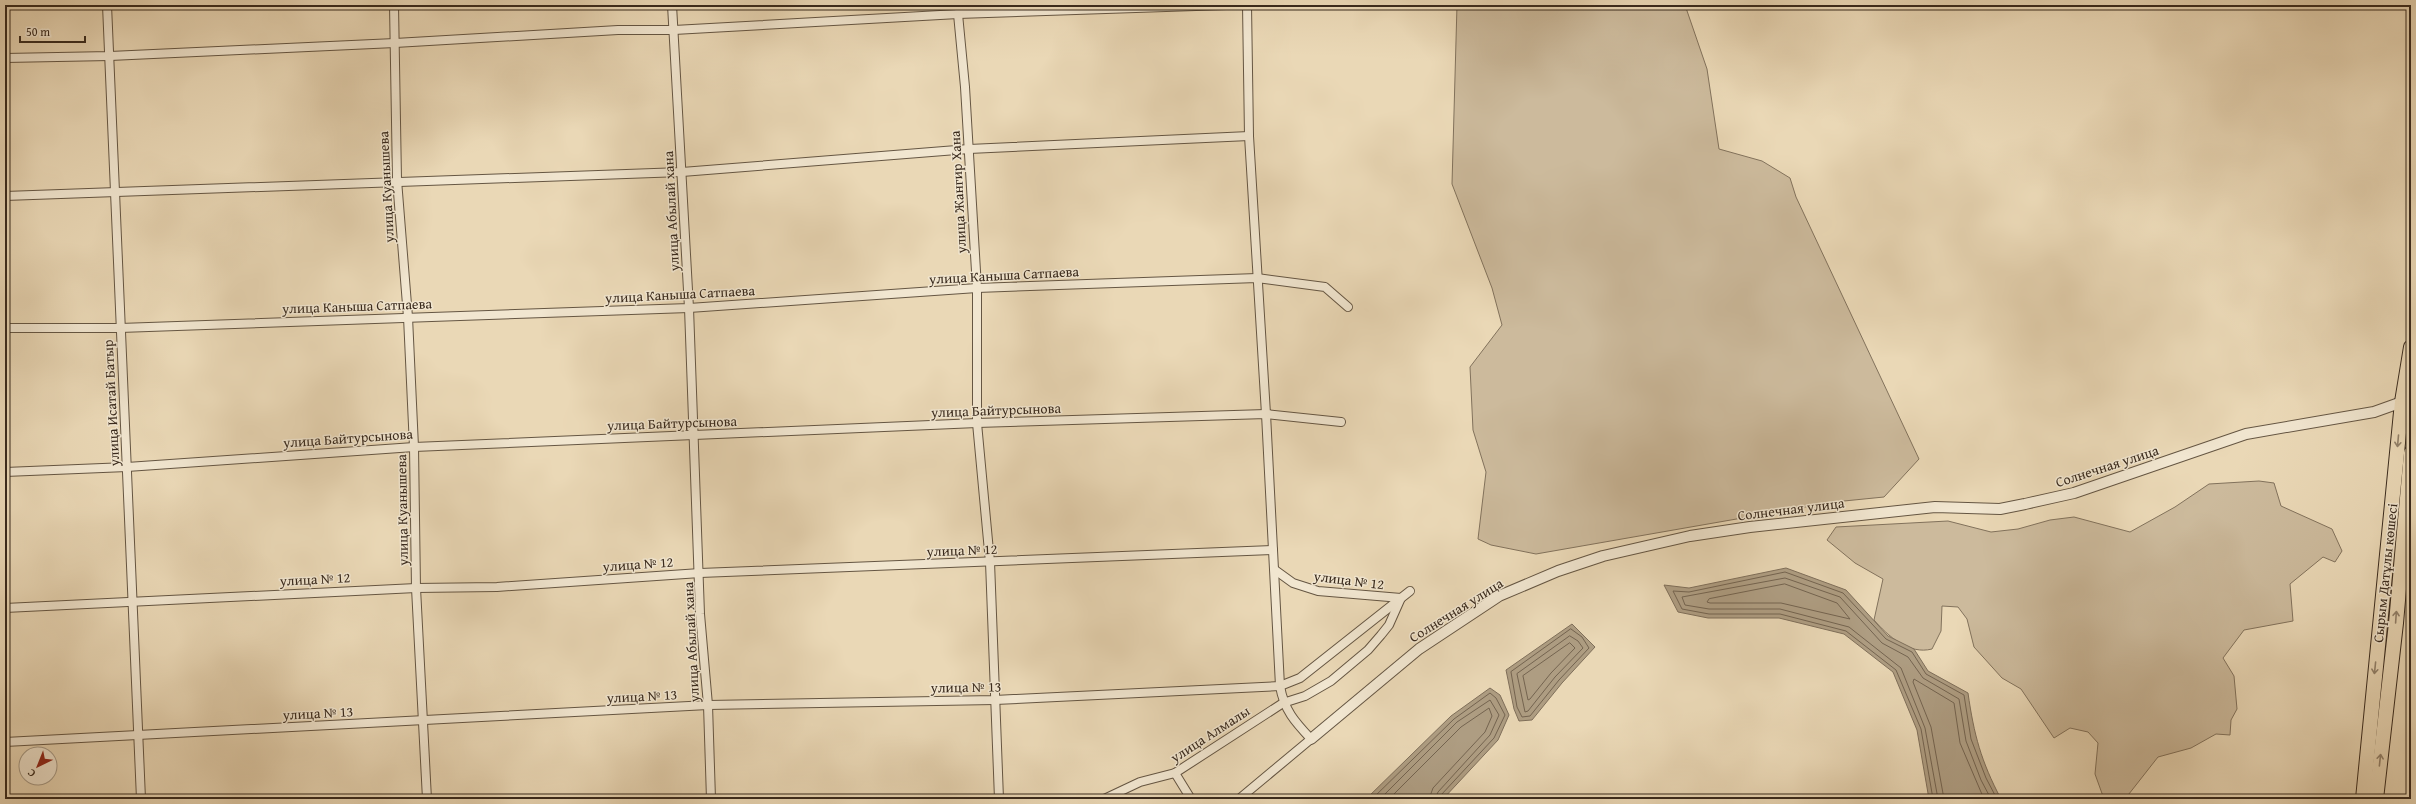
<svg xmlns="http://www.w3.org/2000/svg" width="2416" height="804" viewBox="0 0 2416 804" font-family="'Gentium Book Plus',serif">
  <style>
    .green { fill: #ccba9c; stroke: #82725c }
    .water { fill: #ae9d82; stroke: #7f6f5a }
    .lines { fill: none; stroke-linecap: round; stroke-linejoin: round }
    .shore { stroke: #746450; stroke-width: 1 }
    .minor-casing { stroke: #655643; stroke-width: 10 }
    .tertiary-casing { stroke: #655643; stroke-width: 12 }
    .trunk-casing { stroke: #392a1d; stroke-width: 16 }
    .minor { stroke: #f1e6d0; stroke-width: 8 }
    .tertiary { stroke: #f1e6d0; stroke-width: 10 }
    .trunk { stroke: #ead8b6; stroke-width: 14 }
    .oneway { stroke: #92816a }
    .labels { text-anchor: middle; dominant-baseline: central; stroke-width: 3; stroke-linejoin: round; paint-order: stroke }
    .street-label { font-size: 14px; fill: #392a1d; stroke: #f1e6d0 }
  </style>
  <rect width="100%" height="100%" fill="#ead8b6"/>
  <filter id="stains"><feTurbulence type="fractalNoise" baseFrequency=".005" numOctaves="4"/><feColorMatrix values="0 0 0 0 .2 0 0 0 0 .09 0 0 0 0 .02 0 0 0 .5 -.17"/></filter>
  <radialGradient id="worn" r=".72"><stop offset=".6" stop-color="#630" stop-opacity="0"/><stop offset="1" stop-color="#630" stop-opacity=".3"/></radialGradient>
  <g class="green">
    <path d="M1457 5H1685L1707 69 1719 149 1762 161 1790 178 1796 197 1919 459 1884 497 1834 502 1536 554 1491 545 1478 539 1486 472 1473 430 1470 367 1502 325 1492 288 1452 184Z"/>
    <path d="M2259 481 2274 483 2281 506 2332 529 2342 551 2335 562 2323 557 2290 584 2293 621 2244 630 2223 658 2234 676 2237 709 2231 720 2230 735 2216 734 2191 748 2158 757 2125 799H2104L2095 774 2098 743 2088 732 2070 728 2054 738 2021 689 2002 678 1974 647 1967 619 1958 607 1942 606 1941 631 1932 649C1909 655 1888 636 1874 620L1883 579 1855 563 1827 540 1836 527 1948 521 1991 532 2018 529 2050 520 2074 517 2130 532 2175 507 2209 484Z"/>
  </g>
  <g class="water">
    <path d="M1786 568 1846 590 1888 636 1914 649 1928 671 1968 693C1974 735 1981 761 2001 799H1929L1917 730 1893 672 1844 634 1779 618H1708L1678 612 1664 585 1689 588Z"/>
    <path d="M1572 624 1595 647 1562 683 1532 720 1519 721 1514 709 1506 670Z"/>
    <path d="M1490 688 1500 695 1509 715 1498 740 1443 799H1366L1451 716Z"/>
  </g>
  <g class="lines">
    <g class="shore">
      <path d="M1785 584 1837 603 1850 619 1781 603H1710L1707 602 1709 599Z"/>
      <path d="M1571 629 1582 637 1589 648 1559 680 1530 716 1522 717 1517 707 1511 672Z"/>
      <path d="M1570 636 1578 641 1583 648 1555 677 1528 711 1525 712 1517 674Z"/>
      <path d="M1570 643 1575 648 1551 673 1530 699 1528 700 1523 676Z"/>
      <path d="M1372 799 1454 719 1490 693 1496 698 1505 715 1494 738 1441 795 1440 799"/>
      <path d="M1380 799 1457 722 1490 700 1499 715 1490 735 1438 792 1435 799"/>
      <path d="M1389 799 1461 727 1489 708 1492 716 1485 732 1433 788 1429 799"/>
      <path d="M1933 799 1921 729 1896 670 1846 631 1780 614H1709L1682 609 1673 591 1689 592 1785 572 1843 593 1886 639 1912 652 1926 674 1964 695 1971 739 1986 778 1997 799"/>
      <path d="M1938 799 1925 728 1901 668 1849 627 1780 609H1709L1685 605 1682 597 1785 578 1840 597 1882 643 1908 657 1923 678 1959 699 1966 741 1981 780 1991 799"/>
      <path d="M1944 799 1931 727 1913 682 1914 679 1954 703 1960 743 1984 799"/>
    </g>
    <defs>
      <g id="minor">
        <path d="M107 5 141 799"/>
        <path d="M394 5 397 180 408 317 414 447 416 588 427 799"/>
        <path d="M672 5 689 308 700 614 708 705 711 799"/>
        <path d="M958 14 965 87 977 288V423L990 562 999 799"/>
        <path d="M5 58 110 56 395 43 618 30H674L958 14 1226 5"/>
        <path d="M5 196 682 172 969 149 1249 136"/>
        <path d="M5 328H120L689 308 977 288 1257 278 1325 287 1348 307"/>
        <path d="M5 472 127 467 414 447 977 423 1266 414 1341 422"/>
        <path d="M5 608 416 588 497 587 700 573 1273 550"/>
        <path d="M5 742 708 705 995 700 1280 686 1300 678 1410 591"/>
        <path d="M1175 773 1191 799"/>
        <path d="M1104 799 1140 782 1175 773 1283 703 1305 696 1331 681 1368 650 1381 635 1389 625 1401 598 1318 591 1293 583 1275 570"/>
        <path d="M1239 799 1311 739C1295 722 1284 710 1280 686L1266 414 1249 136 1247 5"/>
      </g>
      <path id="tertiary" d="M1311 739 1419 649 1499 596 1558 571 1603 556 1690 536 1750 527 1935 507 2000 509 2025 504 2074 493 2246 434 2374 412 2402 402 2411 401"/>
      <g id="trunk">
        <path d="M2363 799 2402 402 2411 347"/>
        <path d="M2376 799 2396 623 2411 453"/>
      </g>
    </defs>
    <use href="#minor" class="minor-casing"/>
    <use href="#tertiary" class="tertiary-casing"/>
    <use href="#trunk" class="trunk-casing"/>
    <use href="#minor" class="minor"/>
    <use href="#tertiary" class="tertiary"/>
    <use href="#trunk" class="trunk"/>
  </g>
  <defs><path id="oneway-shaft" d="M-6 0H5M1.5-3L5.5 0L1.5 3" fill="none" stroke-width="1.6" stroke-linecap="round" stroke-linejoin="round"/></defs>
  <g class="oneway">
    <use href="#oneway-shaft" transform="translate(2398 441) rotate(95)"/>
    <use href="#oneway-shaft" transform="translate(2396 617) rotate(-86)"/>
    <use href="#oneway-shaft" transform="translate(2375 668) rotate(96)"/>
    <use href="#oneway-shaft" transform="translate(2380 760) rotate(-84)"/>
  </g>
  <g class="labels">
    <g class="street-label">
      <text transform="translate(386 187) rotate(-93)">улица Куанышева</text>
      <text transform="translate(958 192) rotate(-93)">улица Жангир Хана</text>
      <text transform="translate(671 211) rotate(-93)">улица Абылай хана</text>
      <text transform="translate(1004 275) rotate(-3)">улица Каныша Сатпаева</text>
      <text transform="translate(680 294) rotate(-3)">улица Каныша Сатпаева</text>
      <text transform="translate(357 306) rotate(-2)">улица Каныша Сатпаева</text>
      <text transform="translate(111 403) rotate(-93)">улица Исатай Батыр</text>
      <text transform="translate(996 410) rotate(-2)">улица Байтурсынова</text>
      <text transform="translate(672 423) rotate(-2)">улица Байтурсынова</text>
      <text transform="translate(348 438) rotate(-4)">улица Байтурсынова</text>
      <text transform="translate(2107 466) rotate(-18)">Солнечная улица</text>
      <text transform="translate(1791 509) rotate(-7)">Солнечная улица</text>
      <text transform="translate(402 510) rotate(-91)">улица Куанышева</text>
      <text transform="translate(962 550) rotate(-2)">улица № 12</text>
      <text transform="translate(638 564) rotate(-4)">улица № 12</text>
      <text transform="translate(2385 573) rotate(-84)">Сырым Датұлы көшесі</text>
      <text transform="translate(315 579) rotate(-3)">улица № 12</text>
      <text transform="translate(1349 580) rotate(7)">улица № 12</text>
      <text transform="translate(1456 610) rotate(-32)">Солнечная улица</text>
      <text transform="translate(691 642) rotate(-93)">улица Абылай хана</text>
      <text transform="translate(966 687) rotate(-1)">улица № 13</text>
      <text transform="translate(642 696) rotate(-3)">улица № 13</text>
      <text transform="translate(318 713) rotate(-3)">улица № 13</text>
      <text transform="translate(1210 734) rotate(-33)">улица Алмалы</text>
    </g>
  </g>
  <rect width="2416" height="804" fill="none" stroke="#ead8b6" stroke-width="20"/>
  <rect x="6" y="6" width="2404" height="792" fill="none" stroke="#392a1d" stroke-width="2"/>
  <rect x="10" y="10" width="2396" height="784" fill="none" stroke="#392a1d"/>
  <g transform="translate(38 766) rotate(223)"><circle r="19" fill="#f1e6d0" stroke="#a79b88"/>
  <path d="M0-3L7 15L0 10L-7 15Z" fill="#8f2418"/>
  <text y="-6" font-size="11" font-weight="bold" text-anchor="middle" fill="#392a1d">С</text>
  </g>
  <path d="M20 36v6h65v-6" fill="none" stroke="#392a1d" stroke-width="2"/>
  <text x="26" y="36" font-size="12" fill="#392a1d" stroke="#f1e6d0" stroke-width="3" paint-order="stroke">50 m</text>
  <rect width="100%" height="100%" filter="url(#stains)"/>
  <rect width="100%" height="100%" fill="url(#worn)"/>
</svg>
